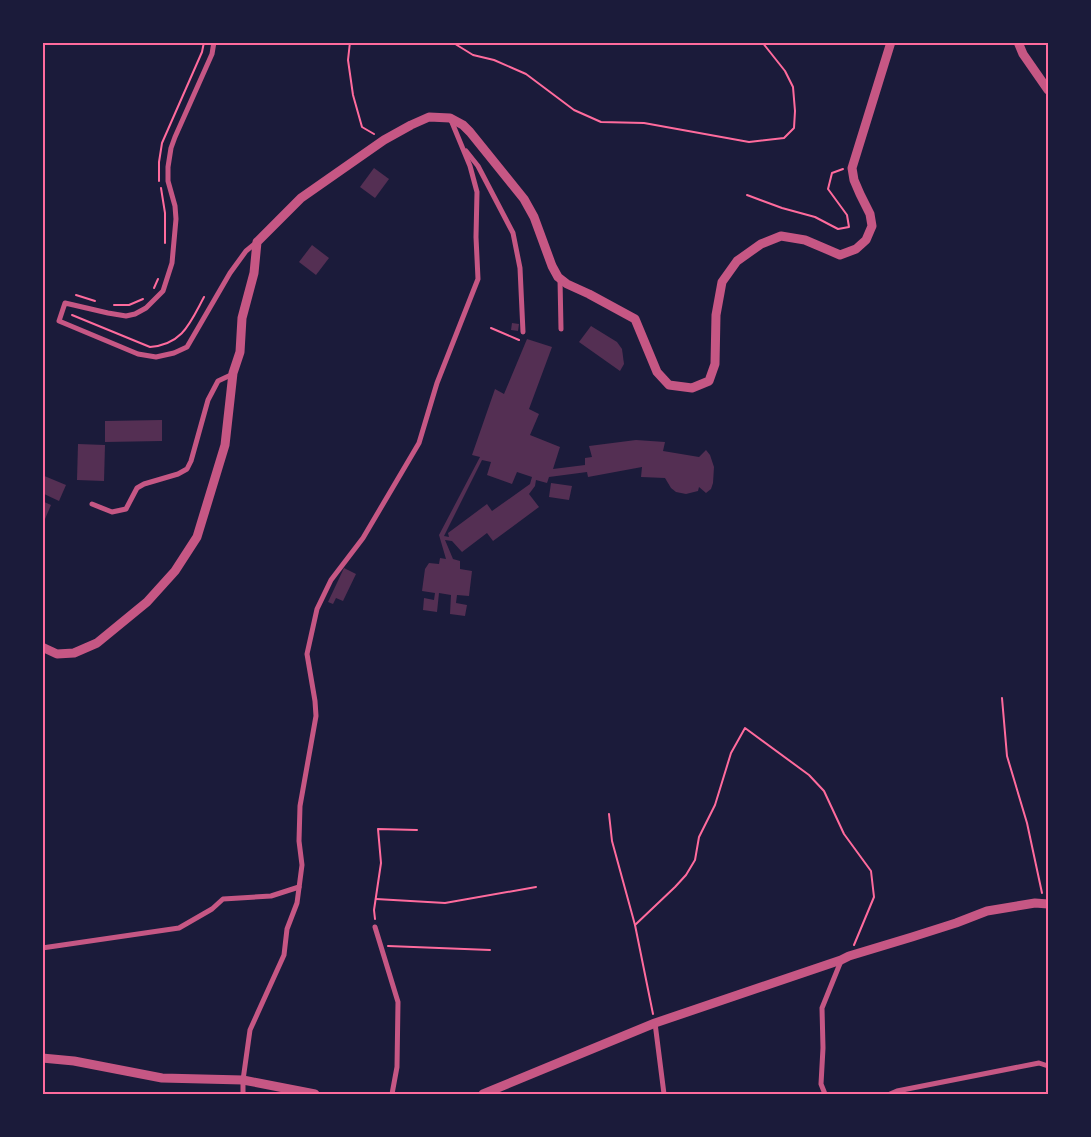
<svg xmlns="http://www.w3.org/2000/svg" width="1091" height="1137" viewBox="0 0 1091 1137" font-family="Spectral,serif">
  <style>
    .building { fill: #542f53; fill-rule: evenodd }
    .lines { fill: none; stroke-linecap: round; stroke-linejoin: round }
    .path { stroke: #ff6b9d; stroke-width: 2 }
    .minor { stroke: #c65784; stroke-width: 5 }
    .tertiary { stroke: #c65784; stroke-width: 9 }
    .neatline { fill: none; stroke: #ff6b9d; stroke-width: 2 }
  </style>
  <rect width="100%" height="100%" fill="#1b1b3a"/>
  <g class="building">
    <path d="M374 168 389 179 375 198 360 187Z"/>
    <path d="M312 245 329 258 316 275 299 262Z"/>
    <path d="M512 323 519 324 518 331 511 330Z"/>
    <path d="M591 326 617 342 622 349 624 364 620 371 579 342Z"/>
    <path d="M527 339 552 347 529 409 539 414 530 435 560 447 553 469 585 465V458L592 457 589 446 636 440 665 442 663 451 699 457 706 450 710 455 714 467 713 483 711 489 706 493 699 487 698 491 686 494 676 492 671 488 665 478 641 477 642 467 588 477 587 472 549 477 547 483 536 480 535 486 529 494 539 507 493 541 487 533 462 552 452 541 445 540 453 559 460 561V569L472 571 469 596 457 595 456 603 467 605 465 616 450 614 451 595 439 593 437 612 423 610 424 598 434 600 435 593 422 591 425 569 429 563 439 564 440 558 446 559 439 535 480 457 472 455 495 389 504 394ZM482 460 491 462 487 475 512 484 517 472 532 477 530 484 492 511 487 504 448 533 449 537 444 536Z"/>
    <path d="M162 420V441L105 442V421Z"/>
    <path d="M78 444 105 445 104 481 77 480Z"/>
    <path d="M42 475 66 485 59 501 42 493Z"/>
    <path d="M551 483 572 486 569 500 549 497Z"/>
    <path d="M42 501 51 505 45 519 42 518Z"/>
    <path d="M344 568 356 574 343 601 336 598 333 604 328 602Z"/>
  </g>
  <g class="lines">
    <g class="path">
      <path d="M350 42 348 60 353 95 362 127 374 134"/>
      <path d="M452 42 473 55 494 60 526 74 574 110 601 122 644 123 749 142 784 138 794 128 795 111 793 87 785 71 762 42"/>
      <path d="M159 181V162L162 143 202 52 204 42"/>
      <path d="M161 188 165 213V243"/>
      <path d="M747 195 782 208 815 217 838 229 849 227 847 215 828 189 832 173 843 169"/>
      <path d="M154 288 158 279"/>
      <path d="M76 295 95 301"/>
      <path d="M114 305H129L143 299"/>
      <path d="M72 315 150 347C183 344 190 323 204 297"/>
      <path d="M491 328 519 340"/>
      <path d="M1002 698 1007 756 1027 823 1042 893"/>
      <path d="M609 814 612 841 635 925"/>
      <path d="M376 899 445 903 536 887"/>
      <path d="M375 919 374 910 381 863 378 829 417 830"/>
      <path d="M388 946 490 950"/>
      <path d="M653 1014 635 925 675 887 686 875 695 860 699 837 715 805 731 753 745 728 809 775 824 791 844 834 871 871 874 897 854 945"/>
    </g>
    <g class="minor">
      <path d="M214 42 212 54 175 137 171 148 168 167V181L175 206 176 219 172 263 163 291 146 308 135 314 126 316 108 313 65 303 59 321 138 354 156 357 174 353 187 347 230 273 246 251 257 242"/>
      <path d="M466 151 478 166 513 233 520 268 523 332"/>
      <path d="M560 279 561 329"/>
      <path d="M92 504 112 512 126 509 137 488 144 484 178 474 187 469 191 461 208 400 218 381 233 374"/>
      <path d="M375 927 398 1002 397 1067 392 1094"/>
      <path d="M42 948 179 928 212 909 223 899 271 896 299 887"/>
      <path d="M655 1023 664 1094"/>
      <path d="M243 1094V1080L250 1030 284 955 287 929 297 903 302 865 299 841 300 806 316 716 315 701 307 654 317 609 331 580 363 538 419 443 437 383 478 279 476 237 477 192 470 166 451 120"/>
      <path d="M825 1094 821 1084 823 1048 822 1008 841 961"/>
      <path d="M890 1094 897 1091 1039 1063 1048 1066"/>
    </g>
    <g class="tertiary">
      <path d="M1018 42 1023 54 1048 90"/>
      <path d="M42 647 57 654 74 653 97 643 147 602 175 571 197 537 225 445 233 373 240 352 242 318 254 273 257 242 301 198 384 140 411 125 429 117 450 118 463 125 470 132 524 199 534 217 552 266 558 277 567 284 589 294 635 319 657 372 669 385 692 388 709 381 715 364 716 315 722 282 737 261 761 244 781 236 805 240 840 255 856 249 866 240 872 226 870 214 860 194 854 180 852 168 891 42"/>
      <path d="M42 1058 74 1061 162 1078 243 1080 315 1094"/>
      <path d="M483 1094 655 1023 841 960 849 956 912 937 956 923 987 911 1035 903 1048 904"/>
    </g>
  </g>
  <rect width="1091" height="1137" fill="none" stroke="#1b1b3a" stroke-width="88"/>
  <rect x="44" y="44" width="1003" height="1049" class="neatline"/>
</svg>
